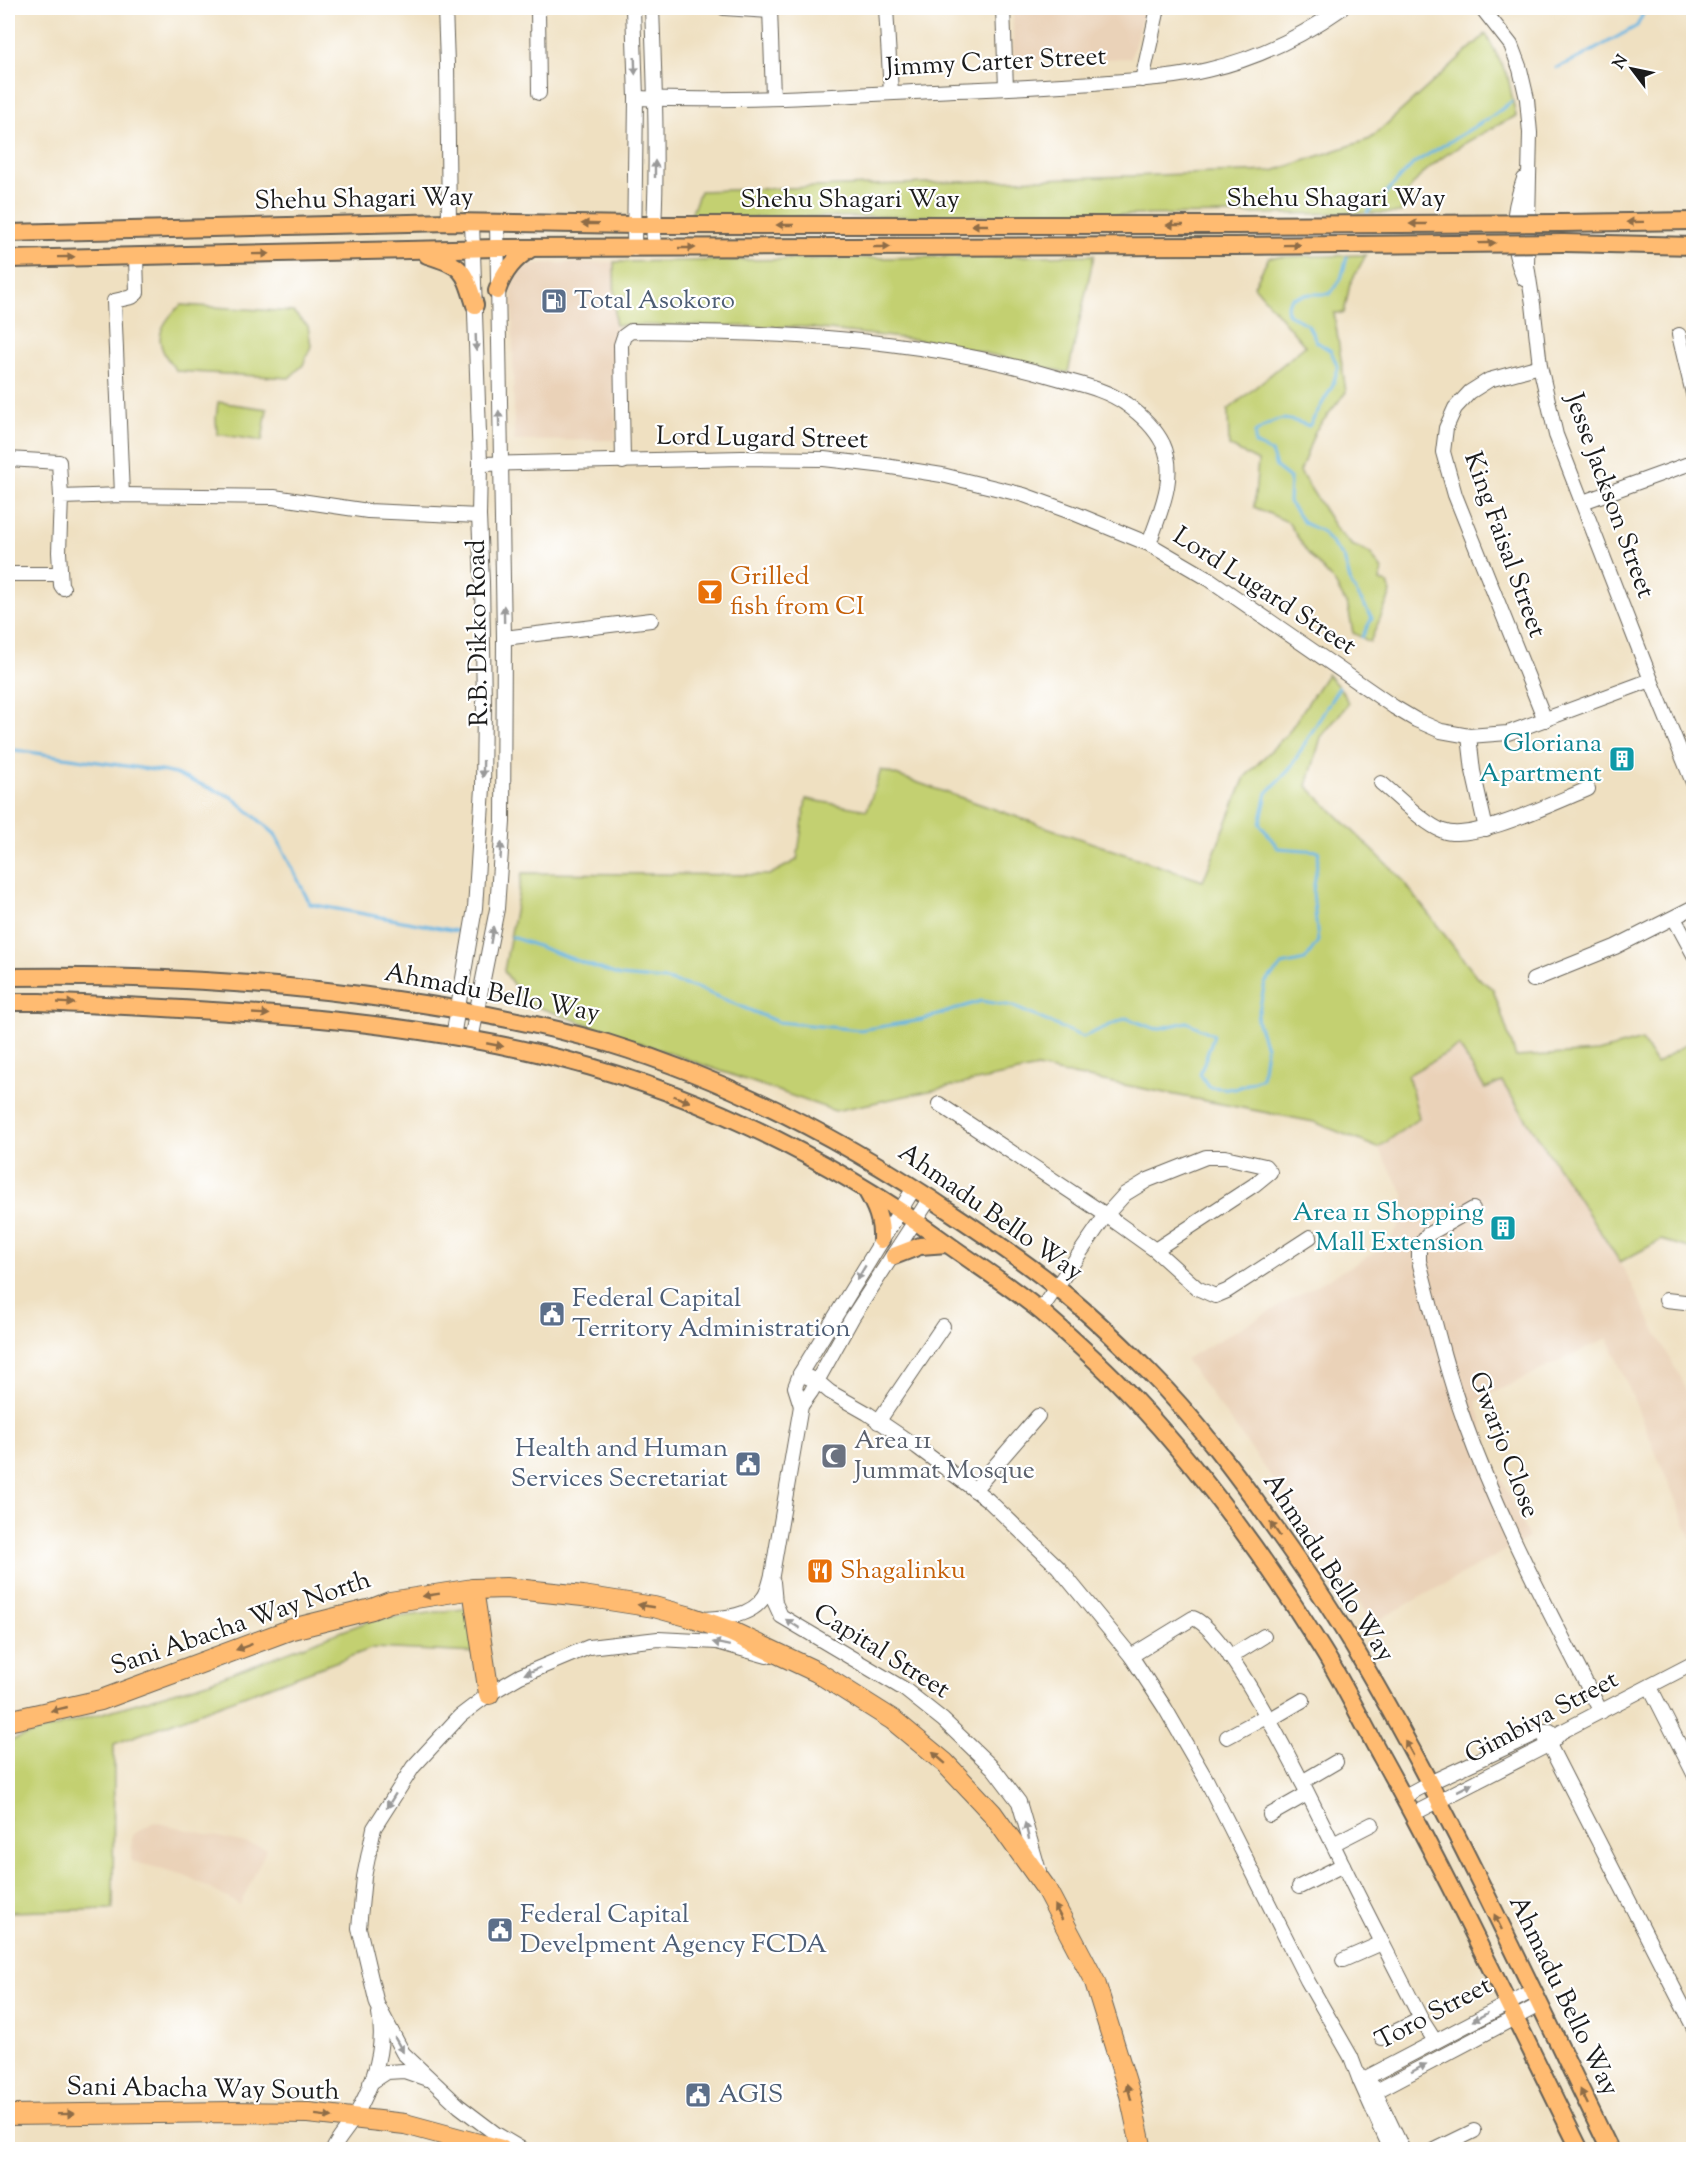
<svg xmlns="http://www.w3.org/2000/svg" width="1701" height="2157" viewBox="0 0 1701 2157" font-family="'Sorts Mill Goudy',serif">
  <style>
    .built { fill: #ead2b8 }
    .grass { fill: #c3d071; stroke: #707646; stroke-width: 1.5 }
    .lines { fill: none; stroke-linecap: round; stroke-linejoin: round }
    .stream { stroke: #69b6e3; stroke-width: 3 }
    .minor-casing { stroke: #666156; stroke-width: 16 }
    .major-casing { stroke: #666156; stroke-width: 20 }
    .highway-casing { stroke: #666156; stroke-width: 22 }
    .minor { stroke: #fff; stroke-width: 14 }
    .major { stroke: #ffbb71; stroke-width: 16 }
    .highway { stroke: #ffbb71; stroke-width: 20 }
    .major-bridge-casing { stroke: #666156; stroke-width: 20; stroke-linecap: butt }
    .major-bridge { stroke: #ffbb71; stroke-width: 16 }
    .oneway { fill: #999 }
    .oneway2 { fill: #8e6c46 }
    .labels { text-anchor: middle; dominant-baseline: central; stroke-width: 4.5; stroke-linejoin: round; paint-order: stroke }
    .street-label { font-size: 26px; fill: #1c1c1c; stroke: #fff }
    .service-label { font-size: 26px; fill: #4e5e75; stroke: #fff; text-anchor: start }
    .food-label { font-size: 26px; fill: #c56008; stroke: #fff; text-anchor: start }
    .culture-label { font-size: 26px; fill: #0d838f; stroke: #fff; text-anchor: end }
    .worship-label { font-size: 26px; fill: #5b616d; stroke: #fff; text-anchor: start }
  </style>
  <rect width="100%" height="100%" fill="#fff"/>
  <filter id="ink" filterUnits="userSpaceOnUse"><feTurbulence type="fractalNoise" baseFrequency=".0167" numOctaves="2"/><feDisplacementMap in="SourceGraphic" scale="12" xChannelSelector="R" yChannelSelector="G"/><feConvolveMatrix kernelMatrix="1 2 1 2 8 2 1 2 1" color-interpolation-filters="sRGB"/></filter>
  <filter id="wash" filterUnits="userSpaceOnUse"><feTurbulence type="fractalNoise" baseFrequency=".008" numOctaves="4" result="noise"/><feDisplacementMap in="SourceGraphic" scale="24" xChannelSelector="R" yChannelSelector="G"/><feGaussianBlur stdDeviation="1.35" result="paint"/><feColorMatrix in="noise" values="0 0 0 0 0 0 0 0 0 0 0 0 0 0 0 0 0 1.4 0 .05"/><feComposite in="paint" operator="in"/></filter>
  <g filter="url(#wash)">
    <rect width="100%" height="100%" fill="#efe0c1"/>
    <g class="built">
      <path d="M1013 8H1145L1131 58 1013 62Z"/>
      <path d="M614 262 616 440 514 441 512 275 521 264Z"/>
      <path d="M1459 1046 1485 1089 1501 1081 1620 1262 1693 1403V1542L1608 1338 1476 1401 1491 1456 1529 1538 1373 1623 1298 1513 1185 1359 1385 1247 1404 1218V1194L1378 1148 1419 1118 1408 1076Z"/>
      <path d="M154 1822 267 1848 240 1905 185 1875 131 1861 132 1835Z"/>
    </g>
    <g class="grass">
      <path d="M1486 34 1508 77 1516 116C1481 134 1404 169 1401 213L690 218 700 191 1273 171 1370 139Z"/>
      <path d="M1094 255 1068 373 938 342 802 327 615 325 614 262Z"/>
      <path d="M1366 255 1350 284 1344 313H1334L1346 392 1315 431 1300 472 1337 530 1352 545 1370 553 1382 570 1380 581 1388 584 1391 593 1370 642 1353 633 1348 607 1334 582 1307 552 1288 522 1254 507 1258 461 1229 446 1228 410 1305 346 1254 286 1269 257Z"/>
      <path d="M181 305 293 312 308 326 311 346 303 365 289 378 177 371C153 345 155 328 181 305Z"/>
      <path d="M218 402 267 409 262 441 217 434 216 418Z"/>
      <path d="M1327 674 1344 693 1348 704 1321 737 1307 786 1400 877 1477 977 1493 989 1516 1057 1598 1052 1642 1040 1656 1064 1689 1042 1694 1050 1693 1249 1661 1240 1620 1262 1502 1082 1485 1089 1459 1046 1408 1075 1419 1118 1378 1148 1314 1122 1037 1068 835 1111 526 1003 504 971 522 873 769 875 797 860 806 799 867 810 881 770 1203 881 1245 777 1288 733Z"/>
      <path d="M471 1608 476 1653 373 1648 114 1744 113 1909 8 1912V1741L205 1683 372 1620Z"/>
    </g>
    <g class="lines">
      <g class="stream">
        <path d="M1556 68 1581 57 1637 26 1646 8"/>
        <path d="M1367 213 1414 163 1494 115 1511 102"/>
        <path d="M1347 257 1341 279 1330 294H1310L1292 298 1287 306 1288 314 1308 325 1317 342 1331 351 1338 368 1332 387 1309 426C1283 415 1278 417 1255 433V444L1271 452 1276 467 1290 478 1289 502 1304 523 1321 531 1344 558 1351 584 1372 618 1362 637"/>
        <path d="M8 749 161 771 175 774 232 797 275 834 310 904 462 932"/>
        <path d="M512 937 620 976 666 980 697 988 778 1022 860 1030 922 1020 981 1001 1012 1006 1083 1037 1126 1018 1156 1029 1187 1022 1214 1035 1200 1074 1209 1087 1235 1089 1262 1078 1266 1047 1257 1020 1265 983 1282 965 1305 960 1318 941 1313 892 1319 851 1278 848 1260 824 1267 793 1289 770 1339 687"/>
      </g>
    </g>
  </g>
  <g filter="url(#ink)">
    <g class="lines">
      <defs>
        <g id="minor">
          <path d="M445 8 447 64 449 222"/>
          <path d="M538 8 539 93"/>
          <path d="M633 8 636 98 634 249"/>
          <path d="M652 8C655 88 658 168 653 248"/>
          <path d="M724 8 770 11"/>
          <path d="M770 8 773 97"/>
          <path d="M886 8 891 93"/>
          <path d="M1003 8 1006 88"/>
          <path d="M1482 8 1511 45 1520 69 1527 99 1530 133 1527 265 1533 304 1540 366 1556 435 1651 680 1694 785"/>
          <path d="M1142 80 1158 8"/>
          <path d="M636 98C742 102 848 95 954 90 1001 89 1048 86 1094 83 1132 80 1170 79 1207 70 1256 59 1301 37 1342 8"/>
          <path d="M1524 279C1509 243 1511 215 1524 179"/>
          <path d="M1679 335 1694 398"/>
          <path d="M1540 366 1489 380 1470 392 1455 408 1446 428 1443 452 1455 495 1545 720"/>
          <path d="M8 459 59 462 61 497"/>
          <path d="M623 462 621 345 624 336 631 331C771 332 919 337 1054 377 1078 384 1106 389 1126 404 1140 414 1155 428 1163 444 1178 476 1159 514 1149 544"/>
          <path d="M480 464 742 458 824 459 885 466 942 475 1024 495 1076 514 1149 544 1209 579 1394 707 1416 720 1441 731 1469 736 1508 733 1651 680"/>
          <path d="M122 495 114 301 132 297 137 293 136 256"/>
          <path d="M1583 502 1694 462"/>
          <path d="M8 574H60"/>
          <path d="M63 588 61 585 59 552 61 497 122 495 274 497 368 511 479 516"/>
          <path d="M504 638 651 620"/>
          <path d="M1469 736 1473 771 1486 829"/>
          <path d="M1381 783C1397 796 1424 824 1443 831 1472 843 1557 801 1588 789"/>
          <path d="M1674 918 1694 955"/>
          <path d="M1533 980 1615 947 1694 907"/>
          <path d="M453 1037 475 908 483 788 484 705 482 582 479 516 480 464 472 222"/>
          <path d="M471 1040 497 909 503 822 504 638 497 223"/>
          <path d="M939 1104 1106 1215 1155 1250 1197 1288 1215 1296 1227 1291 1310 1237"/>
          <path d="M1473 1209 1427 1235 1419 1246V1261C1433 1315 1446 1370 1465 1423 1501 1523 1552 1617 1601 1712"/>
          <path d="M1666 1300 1694 1303"/>
          <path d="M1040 1311 1106 1215 1125 1194 1148 1180 1206 1157H1225L1265 1166 1270 1172 1254 1185 1155 1250"/>
          <path d="M800 1374 817 1381 830 1392 867 1413 917 1447 988 1500 1058 1567 1131 1656 1165 1708 1206 1779 1307 1980 1351 2057 1360 2081 1391 2150"/>
          <path d="M801 1406 795 1387 800 1374 914 1188"/>
          <path d="M878 1422 943 1326"/>
          <path d="M974 1490 1038 1416"/>
          <path d="M773 1582 775 1603 781 1616 904 1689 943 1720 994 1769 1019 1802 1039 1871"/>
          <path d="M703 1619C724 1618 751 1617 764 1597 768 1592 770 1582 772 1575L801 1406 811 1392 852 1318 930 1198"/>
          <path d="M1131 1656 1193 1618C1233 1633 1321 1820 1343 1865 1368 1916 1395 1967 1421 2019L1435 2041"/>
          <path d="M1230 1657 1264 1636"/>
          <path d="M1650 1687 1694 1774"/>
          <path d="M1269 1720 1303 1700"/>
          <path d="M1542 1731 1694 2028"/>
          <path d="M1227 1737 1266 1716"/>
          <path d="M1302 1782 1336 1762"/>
          <path d="M1403 1797 1429 1783 1542 1731H1550"/>
          <path d="M1413 1814 1550 1744 1561 1732 1694 1663"/>
          <path d="M1270 1815 1307 1794"/>
          <path d="M1333 1844 1372 1824"/>
          <path d="M1299 1887 1343 1865"/>
          <path d="M1343 1960 1382 1943"/>
          <path d="M1382 2038 1421 2019"/>
          <path d="M1360 2081 1532 1991"/>
          <path d="M370 2083 387 2072 404 2071 427 2079"/>
          <path d="M1372 2085 1403 2150"/>
          <path d="M1367 2096 1539 2005"/>
          <path d="M333 2150C338 2138 348 2129 354 2118 372 2087 386 2050 379 2014"/>
          <path d="M523 2150 496 2134 459 2106 403 2053 377 2004 359 1928 364 1877 374 1828 413 1767 460 1716 489 1694 520 1676 589 1647 658 1639 717 1642 767 1656"/>
          <path d="M1435 2150 1474 2131"/>
        </g>
        <g id="major">
          <path d="M1561 223 1694 221"/>
          <path d="M8 233 449 222 635 225H1234"/>
          <path d="M1563 243 1694 246"/>
          <path d="M427 255C464 266 464 270 475 305"/>
          <path d="M8 259 497 248 1234 246"/>
          <path d="M497 291C504 271 514 259 532 248"/>
          <path d="M8 977C137 975 267 981 396 1000 467 1010 538 1023 607 1043 733 1081 848 1142 955 1215 988 1237 1021 1259 1052 1284 1086 1310 1118 1341 1148 1371 1196 1419 1238 1476 1277 1531 1302 1566 1327 1602 1349 1639 1447 1803 1526 1978 1610 2150"/>
          <path d="M8 1002H40C206 1010 374 1015 537 1053 682 1086 822 1153 942 1240 975 1264 1012 1287 1043 1313 1074 1340 1106 1369 1134 1399 1205 1475 1267 1561 1322 1649 1344 1684 1362 1722 1382 1758 1453 1886 1515 2019 1580 2150"/>
          <path d="M866 1190C876 1207 882 1221 881 1240"/>
          <path d="M894 1256 920 1246 947 1244"/>
        </g>
        <g id="highway">
          <path d="M473 1589 489 1694"/>
          <path d="M8 1721 101 1700 292 1629 372 1609 390 1602 473 1589 506 1588 583 1596 654 1607 687 1616 730 1631 817 1672 893 1720 945 1763 992 1813 1045 1887 1095 1982 1130 2095 1142 2150"/>
          <path d="M8 2115 232 2112 308 2113 405 2124 501 2150"/>
        </g>
      </defs>
      <use href="#minor" class="minor-casing"/>
      <use href="#major" class="major-casing"/>
      <use href="#highway" class="highway-casing"/>
      <use href="#minor" class="minor"/>
      <use href="#major" class="major"/>
      <use href="#highway" class="highway"/>
      <defs>
        <g id="major-bridge">
          <path d="M1234 225 1561 223"/>
          <path d="M1234 246 1563 243"/>
        </g>
      </defs>
      <use href="#major-bridge" class="major-bridge-casing"/>
      <use href="#major-bridge" class="major-bridge"/>
    </g>
    <defs><path id="oneway-solid" d="M-6-.8H1V-3.2L6.5 0L1 3.2V.8H-6Z" transform="scale(1.5)"/></defs>
    <g class="oneway">
      <use href="#oneway-solid" transform="translate(635 66) rotate(88)"/>
      <use href="#oneway-solid" transform="translate(655 169) rotate(-90)"/>
      <use href="#oneway-solid" transform="translate(476 343) rotate(88)"/>
      <use href="#oneway-solid" transform="translate(499 419) rotate(-91)"/>
      <use href="#oneway-solid" transform="translate(504 614) rotate(-91)"/>
      <use href="#oneway-solid" transform="translate(483 769) rotate(91)"/>
      <use href="#oneway-solid" transform="translate(501 851) rotate(-86)"/>
      <use href="#oneway-solid" transform="translate(492 935) rotate(-80)"/>
      <use href="#oneway-solid" transform="translate(861 1273) rotate(121)"/>
      <use href="#oneway-solid" transform="translate(793 1624) rotate(-148)"/>
      <use href="#oneway-solid" transform="translate(721 1644) rotate(-168)"/>
      <use href="#oneway-solid" transform="translate(532 1671) rotate(157)"/>
      <use href="#oneway-solid" transform="translate(1465 1787) rotate(-27)"/>
      <use href="#oneway-solid" transform="translate(391 1801) rotate(122)"/>
      <use href="#oneway-solid" transform="translate(1027 1831) rotate(-104)"/>
      <use href="#oneway-solid" transform="translate(1480 2017) rotate(152)"/>
      <use href="#oneway-solid" transform="translate(399 2045) rotate(60)"/>
      <use href="#oneway-solid" transform="translate(1419 2068) rotate(-28)"/>
    </g>
    <g class="oneway2">
      <use href="#oneway-solid" transform="translate(1635 222) rotate(179)"/>
      <use href="#oneway-solid" transform="translate(590 224) rotate(-179)"/>
      <use href="#oneway-solid" transform="translate(1418 224) rotate(180)"/>
      <use href="#oneway-solid" transform="translate(785 225) rotate(180)"/>
      <use href="#oneway-solid" transform="translate(980 225) rotate(180)"/>
      <use href="#oneway-solid" transform="translate(1175 225) rotate(180)"/>
      <use href="#oneway-solid" transform="translate(1487 243) rotate(-1)"/>
      <use href="#oneway-solid" transform="translate(1292 245) rotate(-1)"/>
      <use href="#oneway-solid" transform="translate(882 247)"/>
      <use href="#oneway-solid" transform="translate(687 248)"/>
      <use href="#oneway-solid" transform="translate(261 254) rotate(-1)"/>
      <use href="#oneway-solid" transform="translate(66 257) rotate(-1)"/>
      <use href="#oneway-solid" transform="translate(66 1003) rotate(3)"/>
      <use href="#oneway-solid" transform="translate(261 1014) rotate(3)"/>
      <use href="#oneway-solid" transform="translate(495 1045) rotate(11)"/>
      <use href="#oneway-solid" transform="translate(682 1099) rotate(21)"/>
      <use href="#oneway-solid" transform="translate(1275 1529) rotate(-125)"/>
      <use href="#oneway-solid" transform="translate(431 1595) rotate(171)"/>
      <use href="#oneway-solid" transform="translate(646 1606) rotate(-171)"/>
      <use href="#oneway-solid" transform="translate(244 1647) rotate(160)"/>
      <use href="#oneway-solid" transform="translate(59 1709) rotate(167)"/>
      <use href="#oneway-solid" transform="translate(1409 1748) rotate(-119)"/>
      <use href="#oneway-solid" transform="translate(939 1758) rotate(-139)"/>
      <use href="#oneway-solid" transform="translate(1058 1912) rotate(-118)"/>
      <use href="#oneway-solid" transform="translate(1498 1922) rotate(-116)"/>
      <use href="#oneway-solid" transform="translate(1129 2092) rotate(-105)"/>
      <use href="#oneway-solid" transform="translate(1584 2097) rotate(-116)"/>
      <use href="#oneway-solid" transform="translate(66 2114) rotate(-1)"/>
      <use href="#oneway-solid" transform="translate(324 2116) rotate(7)"/>
    </g>
  </g>
  <defs>
    <symbol id="fuel-square" viewBox="-11 -11 22 22"><rect x="-9" y="-9" width="18" height="18" rx="4" fill="#5c6f8a" stroke="#fff"/><path d="M-5.5-6h7V0h2V4h1.3V-2.5L3-4.5l.8-.8L6-3V5H2.5V1h-1V6h-7ZM-4.2-4.7v3.2H.2V-4.7Z" fill="#fff"/></symbol>
    <symbol id="bar-square" viewBox="-11 -11 22 22"><rect x="-9" y="-9" width="18" height="18" rx="4" fill="#e8710a" stroke="#fff"/><path d="M-6-5H6L.8 .8V4.5H3.5V6h-7V4.5H-.8V.8Z" fill="#fff"/></symbol>
    <symbol id="building-square" viewBox="-11 -11 22 22"><rect x="-9" y="-9" width="18" height="18" rx="4" fill="#0f9aa8" stroke="#fff"/><path d="M-4-6H4V6H1V3H-1V6H-4ZM-2.5-4.3h1.7v1.8h-1.7ZM.8-4.3h1.7v1.8H.8ZM-2.5-1h1.7V.8h-1.7ZM.8-1h1.7V.8H.8Z" fill="#fff"/></symbol>
    <symbol id="civic-square" viewBox="-11 -11 22 22"><rect x="-9" y="-9" width="18" height="18" rx="4" fill="#5c6f8a" stroke="#fff"/><path d="M-.6-6.5H3V-4.5H.6V-3L4-1V1h2V6H-6V1h2V-1L-.6-3ZM-1.2 2.5V6h2.4V2.5Z" fill="#fff"/></symbol>
    <symbol id="mosque-square" viewBox="-11 -11 22 22"><rect x="-9" y="-9" width="18" height="18" rx="4" fill="#6b7280" stroke="#fff"/><path d="M3.5-4.9A6 6 0 1 0 3.5 4.9A5 5 0 1 1 3.5-4.9Z" fill="#fff"/></symbol>
    <symbol id="restaurant-square" viewBox="-11 -11 22 22"><rect x="-9" y="-9" width="18" height="18" rx="4" fill="#e8710a" stroke="#fff"/><path d="M-5-6h1v4h1v-4h1v4h1v-4h1v5L-1.5 .5V6h-2V.5L-5-1ZM5-6V6H3V1.5H1.5Q1.5-4 5-6Z" fill="#fff"/></symbol>
  </defs>
  <g fill-rule="evenodd">
    <use href="#fuel-square" x="539" y="286" width="30" height="30"/>
    <use href="#bar-square" x="695" y="577" width="30" height="30"/>
    <use href="#building-square" x="1607" y="744" width="30" height="30"/>
    <use href="#building-square" x="1488" y="1213" width="30" height="30"/>
    <use href="#civic-square" x="537" y="1299" width="30" height="30"/>
    <use href="#mosque-square" x="819" y="1441" width="30" height="30"/>
    <use href="#civic-square" x="733" y="1449" width="30" height="30"/>
    <use href="#restaurant-square" x="805" y="1556" width="30" height="30"/>
    <use href="#civic-square" x="485" y="1915" width="30" height="30"/>
    <use href="#civic-square" x="683" y="2080" width="30" height="30"/>
  </g>
  <g class="labels">
    <g class="street-label">
      <text transform="translate(996 63) rotate(-3)">Jimmy Carter Street</text>
      <text x="1336" y="199">Shehu Shagari Way</text>
      <text transform="translate(364 200) rotate(-1)">Shehu Shagari Way</text>
      <text x="850" y="200">Shehu Shagari Way</text>
      <text transform="translate(762 439) rotate(1)">Lord Lugard Street</text>
      <text transform="translate(1609 496) rotate(70)">Jesse Jackson Street</text>
      <text transform="translate(1504 545) rotate(70)">King Faisal Street</text>
      <text transform="translate(1264 592) rotate(33)">Lord Lugard Street</text>
      <text transform="translate(479 633) rotate(-91)">R.B. Dikko Road</text>
      <text transform="translate(492 994) rotate(11)">Ahmadu Bello Way</text>
      <text transform="translate(990 1213) rotate(35)">Ahmadu Bello Way</text>
      <text transform="translate(1503 1445) rotate(69)">Gwarjo Close</text>
      <text transform="translate(1328 1568) rotate(57)">Ahmadu Bello Way</text>
      <text transform="translate(241 1624) rotate(-19)">Sani Abacha Way North</text>
      <text transform="translate(881 1652) rotate(32)">Capital Street</text>
      <text transform="translate(1542 1718) rotate(-28)">Gimbiya Street</text>
      <text transform="translate(1563 1996) rotate(64)">Ahmadu Bello Way</text>
      <text transform="translate(1434 2014) rotate(-28)">Toro Street</text>
      <text transform="translate(203 2090) rotate(1)">Sani Abacha Way South</text>
    </g>
    <g class="service-label">
      <text x="574" y="301">Total Asokoro</text>
      <text x="572" y="1299">Federal Capital<tspan x="572" dy="30">Territory Administration</tspan></text>
      <text x="728" y="1449" text-anchor="end">Health and Human<tspan x="728" dy="30">Services Secretariat</tspan></text>
      <text x="520" y="1915">Federal Capital<tspan x="520" dy="30">Develpment Agency FCDA</tspan></text>
      <text x="718" y="2095">AGIS</text>
    </g>
    <g class="food-label">
      <text x="730" y="577">Grilled<tspan x="730" dy="30">fish from CI</tspan></text>
      <text x="840" y="1571">Shagalinku</text>
    </g>
    <g class="culture-label">
      <text x="1602" y="744">Gloriana<tspan x="1602" dy="30">Apartment</tspan></text>
      <text x="1484" y="1213">Area 11 Shopping<tspan x="1484" dy="30">Mall Extension</tspan></text>
    </g>
    <g class="worship-label">
      <text x="854" y="1441">Area 11<tspan x="854" dy="30">Jummat Mosque</tspan></text>
    </g>
  </g>
  <rect width="1701" height="2157" fill="none" stroke="#fff" stroke-width="30"/>
  <g transform="translate(1632 69) rotate(302)" stroke="#ffffff" stroke-width="4.5" paint-order="stroke">
  <path d="M0-4.5L10 22L0 15L-10 22Z" fill="#1c1c1c"/>
  <text y="-9" font-size="16" font-weight="bold" text-anchor="middle" fill="#1c1c1c">N</text>
  </g>
</svg>
